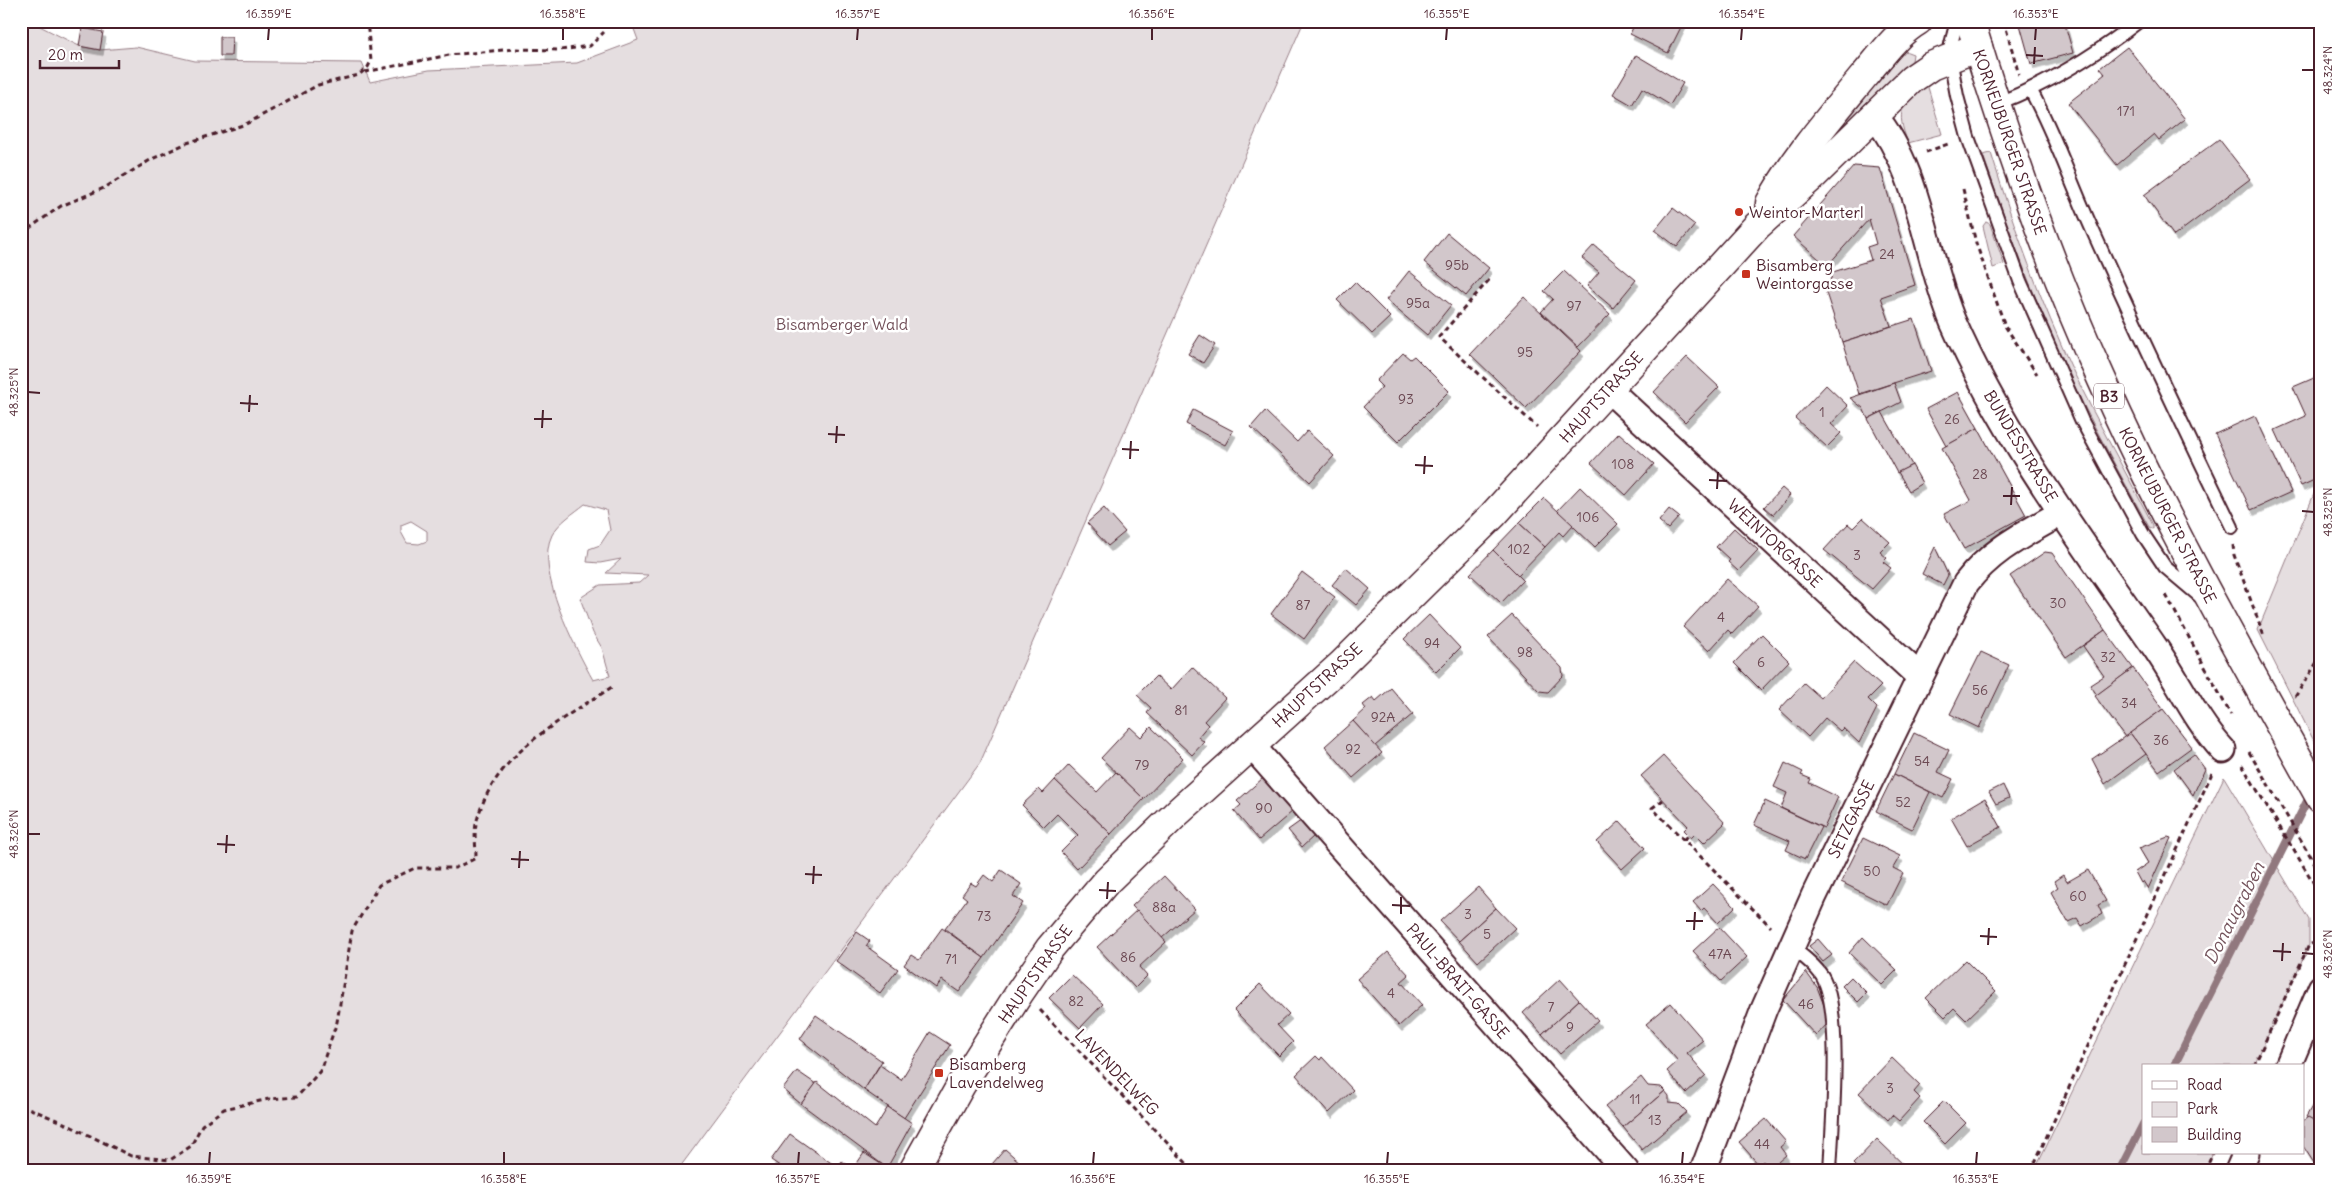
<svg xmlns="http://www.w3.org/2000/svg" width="2342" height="1192" viewBox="0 0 2342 1192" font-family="Delius,sans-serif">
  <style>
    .green { fill: #e5dee0; stroke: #987e86; fill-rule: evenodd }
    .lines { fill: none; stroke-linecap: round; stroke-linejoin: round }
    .stream { stroke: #91787e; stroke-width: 8 }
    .building { fill: #d2c7cb; stroke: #4a1f2b; filter: url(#shadow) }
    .service-casing { stroke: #4a1f2b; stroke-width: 16 }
    .minor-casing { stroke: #4a1f2b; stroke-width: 29 }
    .secondary-casing { stroke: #4a1f2b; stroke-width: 31 }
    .primary-casing { stroke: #4a1f2b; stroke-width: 31 }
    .path { stroke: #4a1f2b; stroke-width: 3; stroke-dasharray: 5 4; stroke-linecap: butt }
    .service { stroke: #fff; stroke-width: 12 }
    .minor { stroke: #fff; stroke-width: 25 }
    .secondary { stroke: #fff; stroke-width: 28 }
    .primary { stroke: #fff; stroke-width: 28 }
    .ticks { fill: none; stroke: #4a1f2b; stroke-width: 2 }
    .poi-dot { fill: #c8321e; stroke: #fff; stroke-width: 2 }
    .labels { text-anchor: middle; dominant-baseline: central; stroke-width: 5; stroke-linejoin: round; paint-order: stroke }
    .number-label { font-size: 14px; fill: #6c4953 }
    .shield { fill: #fff; stroke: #80626b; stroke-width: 1 }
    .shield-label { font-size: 15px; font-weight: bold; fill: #4a1f2b }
    .street-label { font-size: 16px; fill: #4a1f2b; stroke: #fff }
    .poi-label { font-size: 16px; fill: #4a1f2b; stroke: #fff; text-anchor: start }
    .park-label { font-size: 16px; fill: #714f58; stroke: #fff }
    .water-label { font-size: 18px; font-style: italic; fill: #74535c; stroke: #fff }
    .neatline { fill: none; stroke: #4a1f2b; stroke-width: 2 }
    .ticks-label { font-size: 12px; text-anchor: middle; fill: #4a1f2b }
  </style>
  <defs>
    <filter id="shadow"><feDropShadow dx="3" dy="5.5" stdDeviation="0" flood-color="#0004"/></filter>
  </defs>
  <rect width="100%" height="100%" fill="#fff"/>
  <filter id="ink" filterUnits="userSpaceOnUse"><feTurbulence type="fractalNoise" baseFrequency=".02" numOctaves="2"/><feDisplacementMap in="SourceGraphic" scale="10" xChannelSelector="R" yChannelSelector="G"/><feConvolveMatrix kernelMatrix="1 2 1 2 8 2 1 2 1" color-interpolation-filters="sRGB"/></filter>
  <g filter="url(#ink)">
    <g class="green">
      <path d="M21 21H30L79 46 100 50 136 47 195 61 362 63 370 82 429 70 577 63 638 40 631 21H1304L980 763 677 1171H21ZM585 504 606 510 610 530 600 545 589 549 587 562 600 563 621 559 606 573 648 575 639 583 600 585 580 598 593 633 602 648 610 676 593 680C576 649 534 570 552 535 559 522 574 513 585 504ZM411 521 427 531V541L419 544 407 543 401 532V525Z"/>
      <path d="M1905 51 1913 54 1912 61 1840 131 1838 130V126Z"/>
      <path d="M1927 84 1942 134 1908 143C1895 109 1901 106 1927 84Z"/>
      <path d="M1991 153C2014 228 2041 302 2074 373 2099 425 2127 474 2153 525V529L2149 527C2127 487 2105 447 2084 406 2044 325 2012 241 1983 155Z"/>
      <path d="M1986 222 1990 224 2004 264 1993 268 1983 226Z"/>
      <path d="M2321 484V733L2315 743 2258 630 2314 494Z"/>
      <path d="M2224 777 2309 920V945L2254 1066H2143V1153H2213L2205 1171H2034Z"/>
    </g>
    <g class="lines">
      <g class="stream">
        <path d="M2174 1066 2311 793"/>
        <path d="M2119 1171 2143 1124"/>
      </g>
    </g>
    <g class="building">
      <path d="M1636 21H1684L1668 53 1630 34Z"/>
      <path d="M2019 21H2064L2073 53 2031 64Z"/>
      <path d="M82 28 103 32 100 50 79 46Z"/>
      <path d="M220 37H232L231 56H220Z"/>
      <path d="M2127 47 2185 119 2159 140 2154 134 2117 165 2068 103 2105 74 2100 68Z"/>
      <path d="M1636 55 1683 83 1670 105 1642 88 1632 105 1613 94Z"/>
      <path d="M2219 139 2250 179 2174 236 2144 195Z"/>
      <path d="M1854 166 1880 168 1915 285 1881 297 1891 326 1842 342 1826 293 1833 272 1871 260 1867 247 1876 244 1869 219 1827 266 1793 236Z"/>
      <path d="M1673 208 1695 225 1677 247 1655 230Z"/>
      <path d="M1447 233 1489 268 1466 296 1424 262Z"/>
      <path d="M1594 245 1636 280 1613 308 1587 286 1599 272 1582 258Z"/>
      <path d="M1409 271 1451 305 1427 335 1386 300Z"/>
      <path d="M1564 271 1610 314 1578 347 1541 312 1553 299 1544 291Z"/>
      <path d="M1355 282 1390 317 1372 334 1337 300Z"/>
      <path d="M1524 297 1581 351 1526 408 1470 354Z"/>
      <path d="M1914 319 1931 371 1859 394 1842 342Z"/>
      <path d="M1200 335 1215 345 1203 363 1188 354Z"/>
      <path d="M1403 353 1410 359 1414 356 1449 391 1398 442 1363 407 1382 387 1376 381Z"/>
      <path d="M1687 357 1719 387 1685 422 1654 392Z"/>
      <path d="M2321 375V477L2301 486 2275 430 2306 416 2293 387Z"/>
      <path d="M1894 383 1901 402 1868 419 1863 408 1850 398Z"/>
      <path d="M1826 385 1848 406 1831 424 1841 433 1827 447 1795 418Z"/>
      <path d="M1958 392 1978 428 1946 446 1926 409Z"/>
      <path d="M1193 410 1233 431 1225 445 1186 424Z"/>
      <path d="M1265 411 1297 442 1307 431 1334 456 1310 482 1251 427Z"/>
      <path d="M1882 412 1912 465 1897 473 1868 419Z"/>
      <path d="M2255 416 2291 492 2251 510 2215 434Z"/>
      <path d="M1978 428 2026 515 1964 549 1944 514 1971 500 1942 448Z"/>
      <path d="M1619 433 1654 464 1626 495 1591 463Z"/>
      <path d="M1912 465 1922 483 1909 491 1898 472Z"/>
      <path d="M1580 487 1618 524 1595 547 1557 511Z"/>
      <path d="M1782 488 1790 495 1773 515 1764 507Z"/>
      <path d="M1544 498 1573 525 1563 536 1559 532 1545 547 1519 523Z"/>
      <path d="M1104 508 1125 532 1108 546 1087 523Z"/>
      <path d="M1669 509 1679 517 1668 529 1659 521Z"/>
      <path d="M1863 518 1890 542 1880 552 1887 558 1883 562 1891 568 1872 589 1824 550 1848 524 1853 528Z"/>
      <path d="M1519 523 1545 547 1518 575 1493 550Z"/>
      <path d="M1734 528 1758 550 1738 571 1728 562 1730 560 1716 547Z"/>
      <path d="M1935 547 1948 575 1943 585 1922 574Z"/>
      <path d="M1493 550 1523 580 1501 603 1470 574Z"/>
      <path d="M2045 552 2052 553 2105 630 2066 657 2010 576Z"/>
      <path d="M1346 568 1370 589 1356 605 1332 585Z"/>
      <path d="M1302 572 1335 597 1304 639 1271 614Z"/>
      <path d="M1727 579 1758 606 1732 634 1728 630 1709 651 1683 627Z"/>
      <path d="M1429 615 1460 648 1436 672 1404 639Z"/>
      <path d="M1512 615 1562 668 1563 676 1548 692 1539 691 1488 637Z"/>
      <path d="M2105 630 2133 668 2097 695 2090 685 2104 676 2083 646Z"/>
      <path d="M1762 634 1789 661 1761 690 1734 663Z"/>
      <path d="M1981 652 2009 665 1979 728 1950 714Z"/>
      <path d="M1854 662 1881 686 1868 699 1877 708 1859 743 1843 728 1840 731 1825 718 1808 737 1779 710 1804 683 1821 698Z"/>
      <path d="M1192 667 1225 698 1204 721 1208 725 1198 737 1204 742 1192 755 1147 713 1151 708 1137 695 1156 676 1171 690Z"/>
      <path d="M2133 668 2163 709 2125 737 2095 696Z"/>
      <path d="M1391 688 1413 714 1375 746 1353 721 1366 709 1363 705 1373 697 1376 701Z"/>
      <path d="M2163 709 2192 747 2159 771 2130 733Z"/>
      <path d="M1353 721 1382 753 1353 778 1325 746Z"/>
      <path d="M1130 727 1141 737 1151 727 1183 758 1144 799 1101 758Z"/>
      <path d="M1914 733 1949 750 1938 772 1953 779 1943 798 1894 774Z"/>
      <path d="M2130 733 2146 754 2105 784 2092 759Z"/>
      <path d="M2194 754 2205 769 2193 795 2174 769Z"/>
      <path d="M1663 756 1725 823 1704 843 1695 834 1691 838 1689 835 1684 830 1688 826 1641 776Z"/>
      <path d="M1785 763 1803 772 1801 775 1811 779 1809 783 1838 797 1824 828 1781 808 1787 793 1774 787Z"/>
      <path d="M1069 765 1097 792 1116 772 1144 799 1111 834 1055 780Z"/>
      <path d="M1894 774 1930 792 1912 829 1876 811Z"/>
      <path d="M1263 778 1293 811 1259 840 1234 811 1241 805 1237 801Z"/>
      <path d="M1055 780 1111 834 1077 869 1061 852 1078 835 1057 814 1044 827 1022 805 1039 789 1043 793Z"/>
      <path d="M2003 785 2009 798 1996 804 1989 792Z"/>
      <path d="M1985 798 2001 827 1967 846 1951 818Z"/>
      <path d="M1765 801 1821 827 1805 859 1786 850 1790 841 1754 825Z"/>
      <path d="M1302 820 1314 836 1302 847 1288 830Z"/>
      <path d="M1620 821 1645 848 1622 869 1597 842Z"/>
      <path d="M2168 837 2171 838 2148 889 2143 881 2141 883 2135 872 2148 863 2139 848Z"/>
      <path d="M1863 838 1900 856 1893 868 1903 873 1887 905 1841 882Z"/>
      <path d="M1001 870 1021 884 1013 896 1023 903 984 958 945 929 967 899 962 895 971 883 976 886 984 875 993 882Z"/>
      <path d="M2088 870 2106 901 2098 905 2102 914 2082 926 2077 918 2068 922 2051 892 2058 887 2054 881 2063 875 2067 882Z"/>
      <path d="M1164 876 1195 909 1162 938 1132 906Z"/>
      <path d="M1713 884 1735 907 1718 923 1704 908 1701 911 1693 902Z"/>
      <path d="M1478 887 1496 908 1459 941 1440 921Z"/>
      <path d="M1496 908 1515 928 1478 962 1459 941Z"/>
      <path d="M1137 910 1166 942 1139 967 1147 976 1135 988 1097 947Z"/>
      <path d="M1719 927 1747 957 1721 981 1693 951Z"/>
      <path d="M942 928 984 958 959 992 942 980 936 988 904 965 911 955 919 960Z"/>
      <path d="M857 932 870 941 866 946 898 969 880 993 836 961Z"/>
      <path d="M1863 937 1897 970 1882 985 1849 953Z"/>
      <path d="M1818 939 1832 955 1823 962 1809 946Z"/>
      <path d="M1388 952 1409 975 1401 982 1422 1005 1399 1026 1357 979Z"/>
      <path d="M1965 960 1996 991 1966 1020 1954 1008 1945 1017 1926 998Z"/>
      <path d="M1806 972 1817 987 1825 1008 1827 1024 1816 1036 1783 1000Z"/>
      <path d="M1072 975 1103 1004 1080 1028 1049 998Z"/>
      <path d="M1851 977 1867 993 1858 1002 1842 986Z"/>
      <path d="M1560 979 1579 1000 1542 1034 1523 1013Z"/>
      <path d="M1260 984 1289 1014 1277 1025 1293 1042 1279 1056 1234 1010Z"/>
      <path d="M1579 1000 1598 1021 1560 1054 1542 1034Z"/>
      <path d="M1671 1003 1703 1040 1687 1053 1706 1075 1686 1093 1667 1071 1678 1061 1646 1024Z"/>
      <path d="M816 1015 882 1061 864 1090 800 1039Z"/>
      <path d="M930 1032 950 1045 904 1118 864 1090 880 1065 901 1080Z"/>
      <path d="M1316 1056 1320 1060 1322 1057 1353 1090 1329 1113 1296 1075Z"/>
      <path d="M1892 1058 1920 1085 1914 1092 1920 1098 1899 1121 1892 1115 1888 1120 1859 1093Z"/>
      <path d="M797 1071 816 1084 801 1104 783 1089Z"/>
      <path d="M1641 1077 1648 1086 1661 1087 1665 1091 1623 1127 1605 1107Z"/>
      <path d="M817 1082 875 1128 888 1107 912 1123 887 1168 801 1104Z"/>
      <path d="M2321 1090V1124L2306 1117Z"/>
      <path d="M1665 1091 1669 1096V1103L1679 1104 1687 1112 1642 1150 1623 1127Z"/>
      <path d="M1944 1101 1966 1123 1945 1144 1923 1122Z"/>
      <path d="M2308 1117 2321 1124V1159L2314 1163 2303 1146V1121Z"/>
      <path d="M1766 1119 1786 1142 1780 1147 1786 1155 1770 1169 1763 1161 1759 1165 1739 1142Z"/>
      <path d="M790 1134 837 1167 842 1161 853 1169 864 1153 887 1168 885 1171H787L771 1160Z"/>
      <path d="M1877 1139 1910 1171H1860L1853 1164Z"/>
      <path d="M1005 1149 1030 1171H986Z"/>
    </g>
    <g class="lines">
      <defs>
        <g id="service">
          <path d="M1957 21 1951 44 1950 58 1957 96 1968 137 2020 281 2082 421 2143 534 2165 567 2203 599"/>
          <path d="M2031 91C2055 135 2071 183 2092 229 2137 329 2184 428 2232 527"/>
          <path d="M1996 104C2049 84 2094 56 2139 21"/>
          <path d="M1791 947C1802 955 1814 964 1822 976 1843 1011 1832 1126 1830 1171"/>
        </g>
        <g id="minor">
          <path d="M1874 115C1921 171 1925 256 1953 322 2004 438 2082 542 2154 646 2178 680 2195 720 2223 750"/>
          <path d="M1608 389 1920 677"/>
          <path d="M1251 745 1626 1171"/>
          <path d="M2288 1066 2321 988"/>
          <path d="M1703 1171 1764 1009 1814 896 1966 583C1992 549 2025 534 2061 513"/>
          <path d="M2238 1171 2246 1153"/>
        </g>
        <g id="secondary">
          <path d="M1770 203C1795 157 1831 116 1864 76 1881 56 1896 34 1918 21"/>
          <path d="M913 1171 961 1085 1020 992 1050 948 1107 881 1178 812 1341 665 1493 515 1757 226 1814 175 1912 79 1931 66 1978 47"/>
        </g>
        <path id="primary" d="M1970 21C2007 143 2049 264 2102 380 2166 524 2244 661 2321 799"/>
      </defs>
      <use href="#service" class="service-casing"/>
      <use href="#minor" class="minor-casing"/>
      <use href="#secondary" class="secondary-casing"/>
      <use href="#primary" class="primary-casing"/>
      <g class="path">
        <path d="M2004 21 2019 75"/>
        <path d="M365 72 449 55 514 49 560 50 590 46 604 32"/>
        <path d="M1926 152 1951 143"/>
        <path d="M1963 189 1976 243 2005 326 2037 374"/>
        <path d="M21 234 61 206 104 188 152 159 187 143 246 124 318 85 359 75 368 67 371 61 367 21"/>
        <path d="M1489 280 1439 337 1537 427"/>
        <path d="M2233 545 2234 555 2264 636"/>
        <path d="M2166 595 2231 715"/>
        <path d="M2295 697 2321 656"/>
        <path d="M2249 752 2321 874"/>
        <path d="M2242 765 2321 895"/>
        <path d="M1663 800 1652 808 1771 927"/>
        <path d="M1684 840 1689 835"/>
        <path d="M1040 1010 1194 1171"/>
        <path d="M2254 1066 2309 945 2321 940"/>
        <path d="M21 1105 66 1124 131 1156 170 1160 191 1146 202 1125 224 1109 269 1099 297 1097 320 1071 337 1022 352 931 379 885 415 868H455L476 858C476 847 474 834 476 824 493 754 557 723 612 687"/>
        <path d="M2031 1171 2212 773"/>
        <path d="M2205 1171 2213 1153"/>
      </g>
      <use href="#service" class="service"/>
      <use href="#minor" class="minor"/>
      <use href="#secondary" class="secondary"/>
      <use href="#primary" class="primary"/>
    </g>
  </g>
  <path class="ticks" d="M268 40 269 28M563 40V28M857 40 858 28M1152 40V28M1446 40 1447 28M1741 40 1742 28M2035 40 2036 28M2026 55 2043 56M2034 64 2035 47M2302 70H2314M28 392 40 393M240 403 258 404M249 412 250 395M534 419H552M542 428 543 410M828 434 845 435M836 443 837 426M1122 449 1139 450M1130 459 1131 441M1415 465 1433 466M1424 474 1425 456M1709 480 1727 481M1717 489 1718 472M2003 496H2020M2011 505 2012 487M2302 511 2314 512M28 834H40M217 844 235 845M226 853 227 835M511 859 529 860M519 868 520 851M805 874 822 875M813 884 814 866M1099 890 1116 891M1107 899 1108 882M1392 905 1410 906M1401 914V897M1686 921H1703M1694 930 1695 912M1980 936 1997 937M1988 945 1989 928M2273 951 2291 952M2302 953 2314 954M2282 961 2283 943M209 1164 210 1152M504 1164V1152M798 1164 799 1152M1093 1164 1094 1152M1387 1164 1388 1152M1682 1164 1683 1152M1976 1164 1977 1152"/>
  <g class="poi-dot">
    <circle cx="1739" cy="212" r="5"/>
    <rect x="1741" y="269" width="10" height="10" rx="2.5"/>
    <rect x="934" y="1068" width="10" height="10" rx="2.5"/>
  </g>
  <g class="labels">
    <g class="number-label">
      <text x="2126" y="111">171</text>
      <text x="1887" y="254">24</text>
      <text x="1457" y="265">95b</text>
      <text x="1418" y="303">95a</text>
      <text x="1574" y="306">97</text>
      <text x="1525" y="352">95</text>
      <text x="1406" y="399">93</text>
      <text x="1822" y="412">1</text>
      <text x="1952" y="419">26</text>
      <text x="1623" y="464">108</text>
      <text x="1980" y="474">28</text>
      <text x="1588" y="517">106</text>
      <text x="1519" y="549">102</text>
      <text x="1857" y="555">3</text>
      <text x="2058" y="603">30</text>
      <text x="1303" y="605">87</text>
      <text x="1721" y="617">4</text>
      <text x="1432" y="643">94</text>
      <text x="1525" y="652">98</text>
      <text x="2108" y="657">32</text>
      <text x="1761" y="662">6</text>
      <text x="1980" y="690">56</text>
      <text x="2129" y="703">34</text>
      <text x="1181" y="710">81</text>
      <text x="1383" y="717">92A</text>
      <text x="2161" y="740">36</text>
      <text x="1353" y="749">92</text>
      <text x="1922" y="761">54</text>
      <text x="1142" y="765">79</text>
      <text x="1903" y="802">52</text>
      <text x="1264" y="808">90</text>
      <text x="1872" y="871">50</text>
      <text x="2078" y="896">60</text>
      <text x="1164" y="907">88a</text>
      <text x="1468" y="914">3</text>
      <text x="984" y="916">73</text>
      <text x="1487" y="934">5</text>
      <text x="1720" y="954">47A</text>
      <text x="1128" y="957">86</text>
      <text x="951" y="959">71</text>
      <text x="1391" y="993">4</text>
      <text x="1076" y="1001">82</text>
      <text x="1806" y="1004">46</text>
      <text x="1551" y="1007">7</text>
      <text x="1570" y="1027">9</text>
      <text x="1890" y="1088">3</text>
      <text x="1635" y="1099">11</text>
      <text x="1655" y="1120">13</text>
      <text x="1762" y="1144">44</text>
    </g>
    <rect class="shield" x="2094" y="383.5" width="30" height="25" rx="4"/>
    <g class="shield-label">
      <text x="2109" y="396">B3</text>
    </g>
    <g class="street-label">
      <text transform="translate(2010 142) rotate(71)">KORNEUBURGER STRASSE</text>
      <text transform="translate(1601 397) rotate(-48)">HAUPTSTRASSE</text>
      <text transform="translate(2021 446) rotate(59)">BUNDESSTRASSE</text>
      <text transform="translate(2168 515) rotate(63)">KORNEUBURGER STRASSE</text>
      <text transform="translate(1775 543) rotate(43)">WEINTORGASSE</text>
      <text transform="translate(1317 685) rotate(-43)">HAUPTSTRASSE</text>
      <text transform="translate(1851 819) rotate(-64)">SETZGASSE</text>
      <text transform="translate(1035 974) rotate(-55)">HAUPTSTRASSE</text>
      <text transform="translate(1458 981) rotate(49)">PAUL-BRAIT-GASSE</text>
      <text transform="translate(1117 1072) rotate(46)">LAVENDELWEG</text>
    </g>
    <g class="poi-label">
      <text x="1749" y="212">Weintor-Marterl</text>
      <text x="1756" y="265">Bisamberg<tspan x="1756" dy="18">Weintorgasse</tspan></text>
      <text x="949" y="1064">Bisamberg<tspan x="949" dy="18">Lavendelweg</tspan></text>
    </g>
    <g class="park-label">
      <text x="842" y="324">Bisamberger Wald</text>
    </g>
    <g class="water-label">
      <text transform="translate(2234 913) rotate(-63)">Donaugraben</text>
    </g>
  </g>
  <rect width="2342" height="1192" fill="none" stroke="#fff" stroke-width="55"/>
  <rect x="2142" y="1064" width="162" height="90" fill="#ffffff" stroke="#b7a5aa"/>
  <rect x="2152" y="1081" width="25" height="8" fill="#ffffff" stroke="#b7a5aa"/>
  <text x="2187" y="1090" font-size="15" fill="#4a1f2b">Road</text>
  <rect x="2152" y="1102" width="25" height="15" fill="#e5dee0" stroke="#b7a5aa"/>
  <text x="2187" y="1114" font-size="15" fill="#4a1f2b">Park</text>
  <rect x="2152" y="1127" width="25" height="15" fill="#d2c7cb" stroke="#b7a5aa"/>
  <text x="2187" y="1140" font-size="15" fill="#4a1f2b">Building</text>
  <path d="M40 60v8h79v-8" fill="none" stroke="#4a1f2b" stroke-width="2.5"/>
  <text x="48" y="60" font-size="15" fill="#4a1f2b" stroke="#ffffff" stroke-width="4" paint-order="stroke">20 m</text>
  <rect x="28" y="28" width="2286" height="1136" class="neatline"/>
  <g class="ticks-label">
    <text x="269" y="18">16.359°E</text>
    <text x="563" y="18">16.358°E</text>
    <text x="858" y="18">16.357°E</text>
    <text x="1152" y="18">16.356°E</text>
    <text x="1447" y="18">16.355°E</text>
    <text x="1742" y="18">16.354°E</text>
    <text x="2036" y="18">16.353°E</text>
    <text transform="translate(2328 70) rotate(-90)" y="4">48.324°N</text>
    <text transform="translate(14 392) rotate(-90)" y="4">48.325°N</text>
    <text transform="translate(2328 512) rotate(-90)" y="4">48.325°N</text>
    <text transform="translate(14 834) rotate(-90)" y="4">48.326°N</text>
    <text transform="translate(2328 954) rotate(-90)" y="4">48.326°N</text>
    <text x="209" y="1183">16.359°E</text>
    <text x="504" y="1183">16.358°E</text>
    <text x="798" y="1183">16.357°E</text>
    <text x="1093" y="1183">16.356°E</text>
    <text x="1387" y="1183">16.355°E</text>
    <text x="1682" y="1183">16.354°E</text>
    <text x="1976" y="1183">16.353°E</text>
  </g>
</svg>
